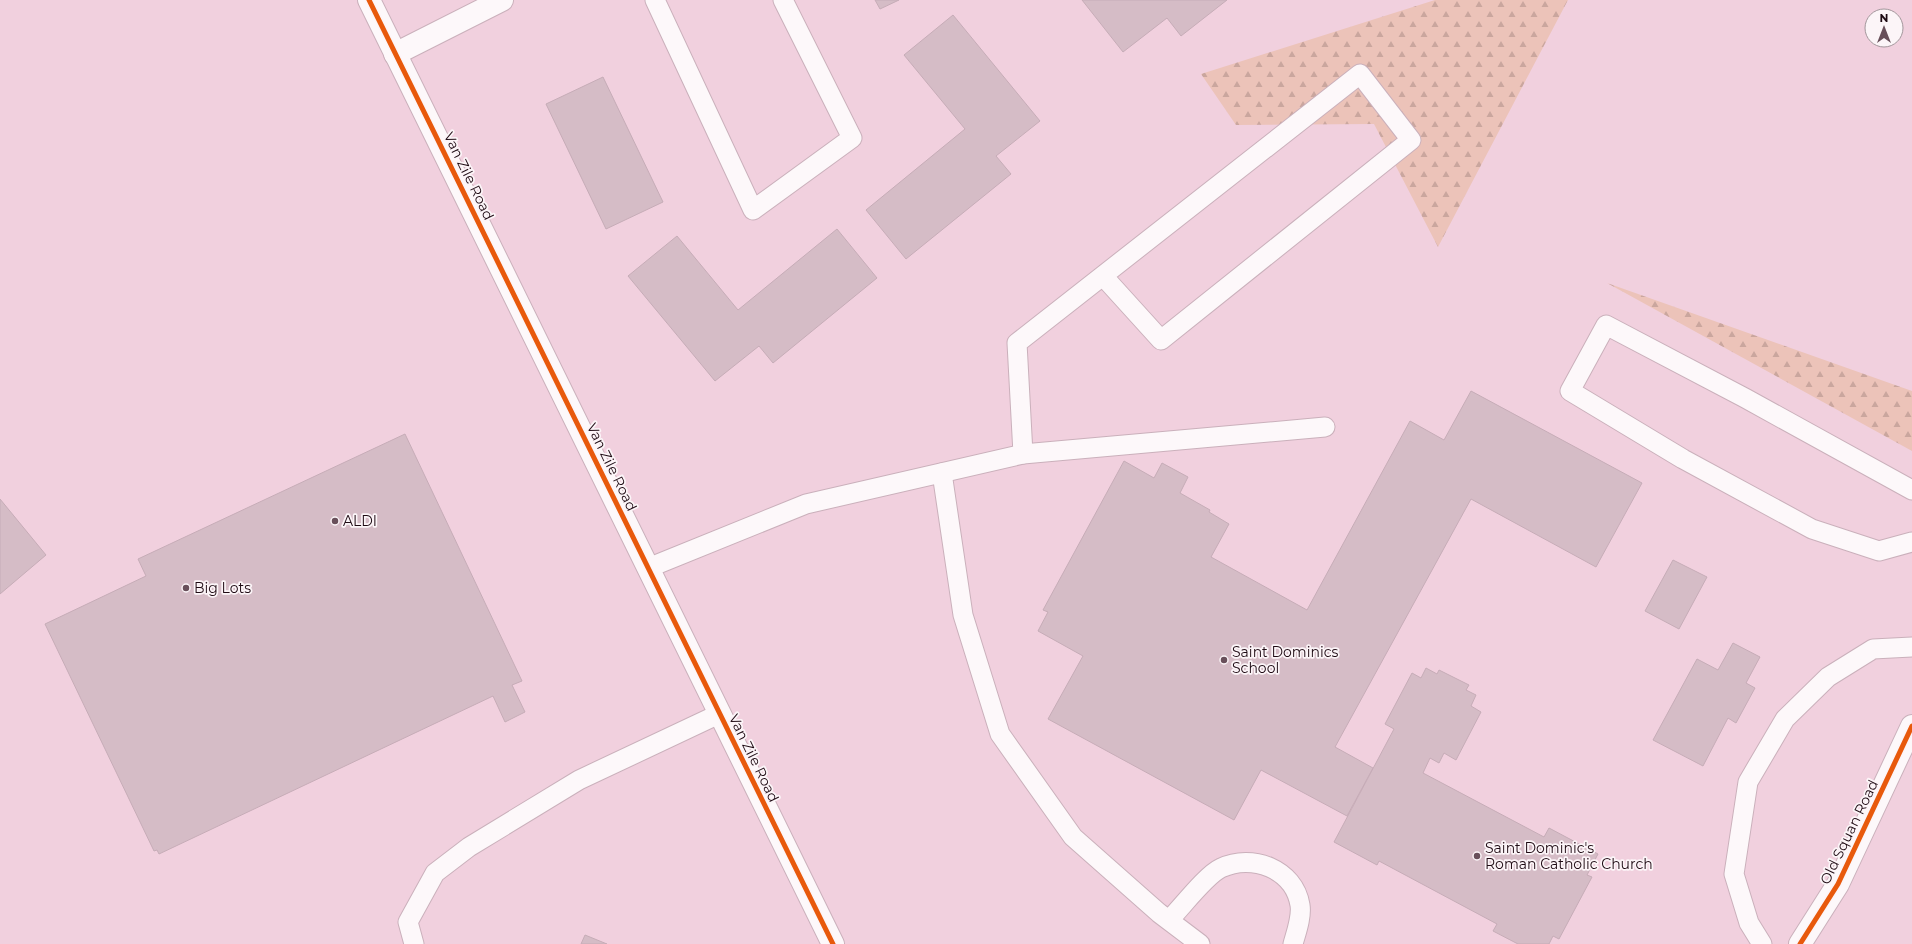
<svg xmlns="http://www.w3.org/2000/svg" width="1912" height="944" viewBox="0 0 1912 944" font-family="Montserrat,sans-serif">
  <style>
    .forest { fill: url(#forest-firs) }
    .building { fill: #d5bcc6; stroke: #c6acb7 }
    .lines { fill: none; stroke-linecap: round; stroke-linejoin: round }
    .service-casing { stroke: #cab0bb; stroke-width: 21 }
    .minor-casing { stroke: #cab0bb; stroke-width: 24 }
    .tertiary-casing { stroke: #cab0bb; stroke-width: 24 }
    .service { stroke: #fdf8fa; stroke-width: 19 }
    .minor { stroke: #fdf8fa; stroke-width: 22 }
    .tertiary { stroke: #fdf8fa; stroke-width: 22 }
    .cycleway-casing { stroke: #fcf5f8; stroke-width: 8 }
    .cycleway { stroke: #e8590c; stroke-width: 5 }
    .poi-dot { fill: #684f5a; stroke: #fcf5f8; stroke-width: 1.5 }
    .labels { text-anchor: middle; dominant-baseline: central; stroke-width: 3.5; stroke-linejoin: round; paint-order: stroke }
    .street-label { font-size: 14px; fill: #1e0a13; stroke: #fcf5f8 }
    .poi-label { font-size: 14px; fill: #1e0a13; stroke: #fcf5f8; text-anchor: start }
  </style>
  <defs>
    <pattern id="forest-firs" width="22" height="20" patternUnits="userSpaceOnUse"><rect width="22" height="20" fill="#ecc3b9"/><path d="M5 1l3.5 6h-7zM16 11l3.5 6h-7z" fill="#caa69e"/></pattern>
  </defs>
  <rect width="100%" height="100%" fill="#f1d0de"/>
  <g class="forest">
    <path d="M1435 0H1568L1438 247 1374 124 1236 125 1201 74Z"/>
    <path d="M1607 283 1912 391V451Z"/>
  </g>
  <g class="building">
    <path d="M875 0H899L880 9Z"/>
    <path d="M1082 0H1227L1181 36 1167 18 1123 52Z"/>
    <path d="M953 15 1040 121 996 156 1011 174 906 259 866 210 965 129 904 55Z"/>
    <path d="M603 77 663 202 606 229 546 104Z"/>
    <path d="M837 229 877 278 773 363 759 346 715 381 628 276 677 236 738 310Z"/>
    <path d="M1471 391 1642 483 1596 567 1471 499 1335 747 1373 768 1347 816 1261 770 1234 820 1048 719 1083 656 1038 631 1048 612 1043 610 1124 461 1154 478 1162 463 1188 477 1180 493 1210 510 1209 512 1229 524 1211 557 1307 610 1410 421 1444 440Z"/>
    <path d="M405 434 522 681 512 685 525 712 505 722 493 696 159 854 157 850 154 851 45 624 146 576 138 559Z"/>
    <path d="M0 499 46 555 0 594Z"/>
    <path d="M1673 560 1707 577 1679 629 1645 611Z"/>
    <path d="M1733 643 1760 657 1746 683 1755 688 1736 723 1728 718 1703 766 1653 740 1697 659 1718 670Z"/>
    <path d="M1426 668 1437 674 1439 670 1469 685 1466 690 1476 695 1471 706 1481 712 1456 760 1444 753 1439 763 1430 758 1423 773 1544 837 1549 828 1598 854 1587 875 1592 877 1559 939 1553 936 1549 944H1518L1493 931 1497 924 1379 861 1377 865 1334 842 1394 729 1385 724 1412 673 1421 678Z"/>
    <path d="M585 935 607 944H581Z"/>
  </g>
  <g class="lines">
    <defs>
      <g id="service">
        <path d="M655 0 753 210 852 138 783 0"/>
        <path d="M1023 454 1325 427"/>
        <path d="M942 473 963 615 1000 734 1073 837 1159 913 1200 944"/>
        <path d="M1912 490 1745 398 1606 325 1570 391 1683 459 1812 529 1879 551 1912 542"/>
        <path d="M648 568 806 504 1023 454 1017 343 1360 74 1411 140 1161 340 1103 276"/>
        <path d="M1169 920C1182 907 1206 875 1221 868 1252 853 1294 869 1300 905 1302 917 1296 933 1293 944"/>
        <path d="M414 944 408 922 435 873 469 847 579 780 719 714"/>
        <path d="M1762 944 1749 923 1734 874 1748 782 1785 719 1828 677 1873 649 1912 647"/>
      </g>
      <path id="minor" d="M395 54 502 0"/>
      <g id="tertiary">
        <path d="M369 0 833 944"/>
        <path d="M1800 944 1838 884 1912 726"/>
      </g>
    </defs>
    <use href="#service" class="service-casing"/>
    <use href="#minor" class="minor-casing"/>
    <use href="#tertiary" class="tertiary-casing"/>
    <use href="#service" class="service"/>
    <use href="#minor" class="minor"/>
    <use href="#tertiary" class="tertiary"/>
    <defs>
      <g id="cycleway">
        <path d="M369 0 833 944"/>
        <path d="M1800 944 1838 884 1912 726"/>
      </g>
    </defs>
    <use href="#cycleway" class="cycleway-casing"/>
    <use href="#cycleway" class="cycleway"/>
  </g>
  <g class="poi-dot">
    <circle cx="335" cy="521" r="4"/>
    <circle cx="186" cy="588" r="4"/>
    <circle cx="1224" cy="660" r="4"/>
    <circle cx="1477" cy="856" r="4"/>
  </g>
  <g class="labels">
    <g class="street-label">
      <text transform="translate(469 176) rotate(64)">Van Zile Road</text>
      <text transform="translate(612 467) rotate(64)">Van Zile Road</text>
      <text transform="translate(754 758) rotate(64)">Van Zile Road</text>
      <text transform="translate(1849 832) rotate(-64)">Old Squan Road</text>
    </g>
    <g class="poi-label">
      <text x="343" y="521">ALDI</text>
      <text x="194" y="588">Big Lots</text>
      <text x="1232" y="652">Saint Dominics<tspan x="1232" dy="16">School</tspan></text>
      <text x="1485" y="848">Saint Dominic's<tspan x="1485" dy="16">Roman Catholic Church</tspan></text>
    </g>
  </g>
  <g transform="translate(1884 28)"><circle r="19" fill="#fcf5f8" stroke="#a3979c"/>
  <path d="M0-3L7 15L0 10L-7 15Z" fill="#684f5a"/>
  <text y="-6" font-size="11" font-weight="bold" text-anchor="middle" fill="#1e0a13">N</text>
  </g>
</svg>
